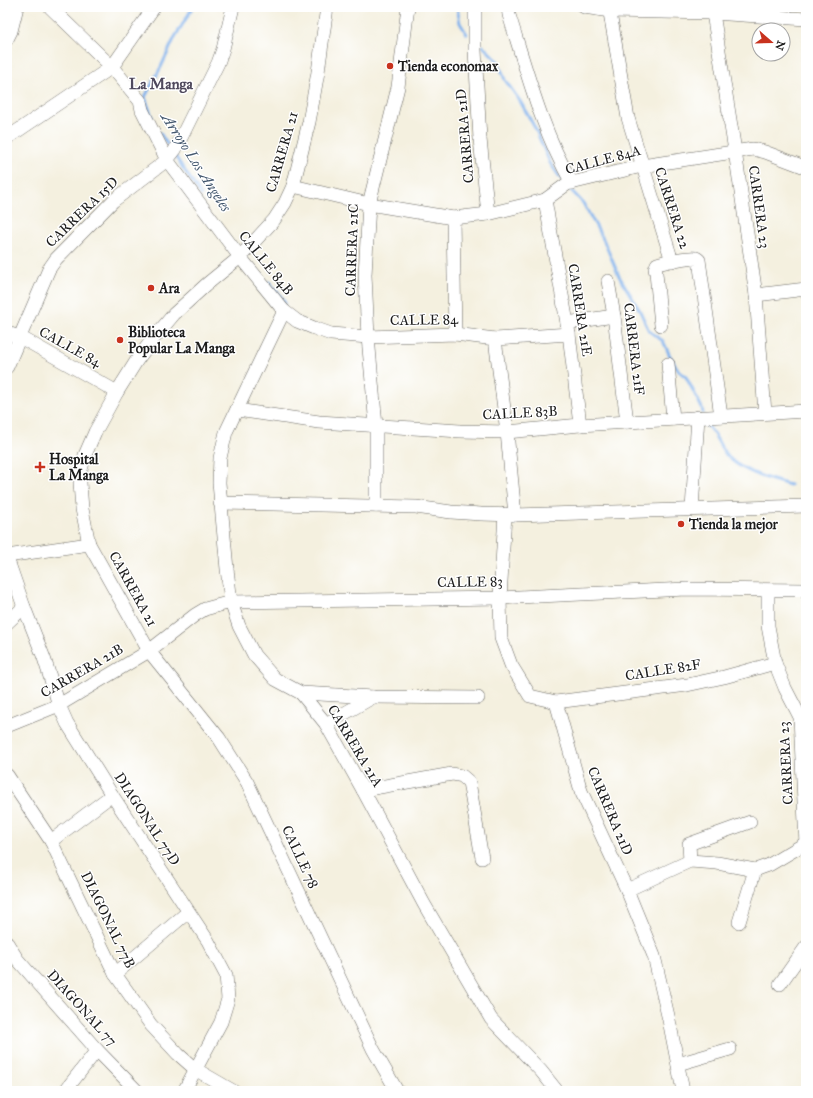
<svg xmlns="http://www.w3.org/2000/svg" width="813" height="1098" viewBox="0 0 813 1098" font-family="'IM FELL Great Primer',serif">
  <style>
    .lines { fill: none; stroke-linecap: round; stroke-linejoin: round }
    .stream { stroke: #81b2ec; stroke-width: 3 }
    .minor-casing { stroke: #686660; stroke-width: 14 }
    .minor { stroke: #fff; stroke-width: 13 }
    .poi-dot { fill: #c8321e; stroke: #fff; stroke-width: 1.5 }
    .labels { text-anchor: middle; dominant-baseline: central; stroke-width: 3; stroke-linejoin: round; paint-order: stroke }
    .poi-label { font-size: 14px; font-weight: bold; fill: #1c1c1c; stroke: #fff; text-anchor: start }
    .street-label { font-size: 14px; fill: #1c1c1c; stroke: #fff }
    .neighbourhood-label { font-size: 15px; font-weight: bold; fill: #4f495d; stroke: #fff }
    .water-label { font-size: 15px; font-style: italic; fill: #44586f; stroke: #fff }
  </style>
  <rect width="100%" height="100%" fill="#fff"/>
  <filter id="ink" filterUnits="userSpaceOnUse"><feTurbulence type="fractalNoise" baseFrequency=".025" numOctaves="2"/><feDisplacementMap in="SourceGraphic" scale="8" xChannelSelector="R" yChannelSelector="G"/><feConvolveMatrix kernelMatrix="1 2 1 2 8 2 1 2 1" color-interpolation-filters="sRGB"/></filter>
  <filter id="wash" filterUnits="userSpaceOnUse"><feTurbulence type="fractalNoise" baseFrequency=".012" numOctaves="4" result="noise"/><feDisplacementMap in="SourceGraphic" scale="16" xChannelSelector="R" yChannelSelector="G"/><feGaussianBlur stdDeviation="0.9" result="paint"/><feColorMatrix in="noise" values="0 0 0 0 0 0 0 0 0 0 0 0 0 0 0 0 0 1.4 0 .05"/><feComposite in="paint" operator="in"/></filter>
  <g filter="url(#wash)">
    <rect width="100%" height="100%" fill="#f4f0df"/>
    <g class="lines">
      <g class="stream">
        <path d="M457 7 460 23 467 34"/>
        <path d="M483 46 498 61 505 80 520 101 535 128 550 163 561 179"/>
        <path d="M152 117 145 97 161 67 175 37 193 7"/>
        <path d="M160 133 171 150"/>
        <path d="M175 156 201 195"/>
        <path d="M569 188 583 203 603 239 619 276 639 309 649 331 663 341 671 358 679 371 686 377 702 408 703 413"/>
        <path d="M269 282 280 295 285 303"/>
        <path d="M705 424C716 432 719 447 728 457 743 472 771 480 790 485"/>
      </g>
    </g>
  </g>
  <g filter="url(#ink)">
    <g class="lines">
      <defs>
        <g id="minor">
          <path d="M50 7 112 67 140 101 142 110 167 160 240 257 284 311 297 321 314 328 331 334 368 337 455 334 495 339 569 334"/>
          <path d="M327 7 318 72 309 122 293 186 285 203 274 220 240 257 207 284 174 314 149 344 137 360 117 392 95 432 85 455 81 470 80 483 82 509 89 544 149 651 219 738 247 782 373 1049 397 1091"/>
          <path d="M475 7V50L480 139 488 214"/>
          <path d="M508 7 509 15C527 72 542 131 572 183"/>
          <path d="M584 7 610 11 713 13 806 19"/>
          <path d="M609 7 628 118 672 261"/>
          <path d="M712 7 735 151 756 295 765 413"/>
          <path d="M7 39 11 31 17 7"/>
          <path d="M7 138 112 67 154 7"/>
          <path d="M293 186 369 204 453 218 488 214 545 200 567 184 642 166 753 149 765 152 802 166 806 165"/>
          <path d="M545 200 569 334 580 425"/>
          <path d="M453 218 455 334"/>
          <path d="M608 281 614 316 627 422"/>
          <path d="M756 295 806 289"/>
          <path d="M284 311 226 432 220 458 219 483 227 569 231 602 239 626 254 655 275 679 301 693 326 724 363 790 424 904 491 1019 541 1071 557 1091"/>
          <path d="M567 323 614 316"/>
          <path d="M661 325 656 273 655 269 657 264C664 262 691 256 696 258 697 258 698 259 699 260L721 416"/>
          <path d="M7 333 20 337 117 392"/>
          <path d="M495 339 507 432 515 515"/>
          <path d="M668 364 673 419"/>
          <path d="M7 367 49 269 56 259 113 201 167 160 175 150 218 63 223 49 233 7"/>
          <path d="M237 410 319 422 460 431 507 432 580 425 806 411"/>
          <path d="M220 503 416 507 451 512 481 514 515 515 806 506"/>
          <path d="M376 506V426L368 337 365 275 369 204 398 87 408 7"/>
          <path d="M692 509 698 417"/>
          <path d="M505 514 500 598 501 638 511 665 530 696 556 702 581 791 627 890 654 956 669 1020 683 1091"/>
          <path d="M7 556 89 544"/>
          <path d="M7 558 24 607 44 658 59 705 67 723 112 795 208 941 226 975 228 999 221 1022 184 1091"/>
          <path d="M768 591V626L775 663 785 688 800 717 806 844"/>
          <path d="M7 623 24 607"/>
          <path d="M301 693 373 697 478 698"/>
          <path d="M556 702 687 685 724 677 775 663"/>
          <path d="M326 724 373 697"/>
          <path d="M7 726 59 705 149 651 195 615 205 609 231 602 500 598 686 589 806 590"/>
          <path d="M7 775 51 841 115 974 151 1025 178 1054 195 1069 233 1091"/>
          <path d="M363 790 452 774 462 776 469 782 482 858"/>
          <path d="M51 841 112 795"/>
          <path d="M690 861 689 844 750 822"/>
          <path d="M627 890 690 861 717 863 755 870 769 865 806 843"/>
          <path d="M739 922 755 870"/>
          <path d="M7 943 17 959 97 1050 137 1091"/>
          <path d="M115 974 188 912"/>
          <path d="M780 984 806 947"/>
          <path d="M678 1064 730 1049"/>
          <path d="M65 1091 97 1050"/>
        </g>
      </defs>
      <use href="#minor" class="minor-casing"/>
      <use href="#minor" class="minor"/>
    </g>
  </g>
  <g class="poi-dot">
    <circle cx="390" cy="66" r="4"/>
    <circle cx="151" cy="288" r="4"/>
    <circle cx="120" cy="340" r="4"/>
    <path d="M38 461h4v4h4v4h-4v4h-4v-4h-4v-4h4z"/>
    <circle cx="681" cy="524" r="4"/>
  </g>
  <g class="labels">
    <g class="poi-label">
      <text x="398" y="66">Tienda economax</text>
      <text x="159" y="288">Ara</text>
      <text x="128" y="332">Biblioteca<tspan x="128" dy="16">Popular La Manga</tspan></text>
      <text x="49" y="459">Hospital<tspan x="49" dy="16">La Manga</tspan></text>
      <text x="689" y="524">Tienda la mejor</text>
    </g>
    <g class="street-label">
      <text transform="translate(465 136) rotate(-95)">CARRERA 21D</text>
      <text transform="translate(282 152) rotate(-74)">CARRERA 21</text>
      <text transform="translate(603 160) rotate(-15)">CALLE 84A</text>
      <text transform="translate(759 207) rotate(82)">CARRERA 23</text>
      <text transform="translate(672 208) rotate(72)">CARRERA 22</text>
      <text transform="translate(82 212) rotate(-44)">CARRERA 15D</text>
      <text transform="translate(352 250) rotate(-88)">CARRERA 21C</text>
      <text transform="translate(266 263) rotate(51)">CALLE 84B</text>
      <text transform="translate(580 310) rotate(81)">CARRERA 21E</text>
      <text transform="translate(424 320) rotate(-1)">CALLE 84</text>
      <text transform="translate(70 347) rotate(29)">CALLE 84</text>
      <text transform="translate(634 349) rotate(83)">CARRERA 21F</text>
      <text transform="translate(520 413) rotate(-3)">CALLE 83B</text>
      <text transform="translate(470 582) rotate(-1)">CALLE 83</text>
      <text transform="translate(133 589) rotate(61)">CARRERA 21</text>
      <text transform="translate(663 670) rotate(-9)">CALLE 82F</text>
      <text transform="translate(82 671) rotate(-30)">CARRERA 21B</text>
      <text transform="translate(355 746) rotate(59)">CARRERA 21A</text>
      <text transform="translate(786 763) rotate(-93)">CARRERA 23</text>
      <text transform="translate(610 811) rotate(67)">CARRERA 21D</text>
      <text transform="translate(147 819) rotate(57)">DIAGONAL 77D</text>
      <text transform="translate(300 857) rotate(65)">CALLE 78</text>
      <text transform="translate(108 920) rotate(64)">DIAGONAL 77B</text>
      <text transform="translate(82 1008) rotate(48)">DIAGONAL 77</text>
    </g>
    <g class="neighbourhood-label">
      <text x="161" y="84">La Manga</text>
    </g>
    <g class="water-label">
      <text transform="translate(196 162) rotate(57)">Arroyo Los Angeles</text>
    </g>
  </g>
  <rect width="813" height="1098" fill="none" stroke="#fff" stroke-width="24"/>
  <g transform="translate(771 42) rotate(110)"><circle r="19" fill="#ffffff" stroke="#a4a4a4"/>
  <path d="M0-3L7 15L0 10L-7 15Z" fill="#c8321e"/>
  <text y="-6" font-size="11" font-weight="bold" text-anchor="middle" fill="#1c1c1c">N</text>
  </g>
</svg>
